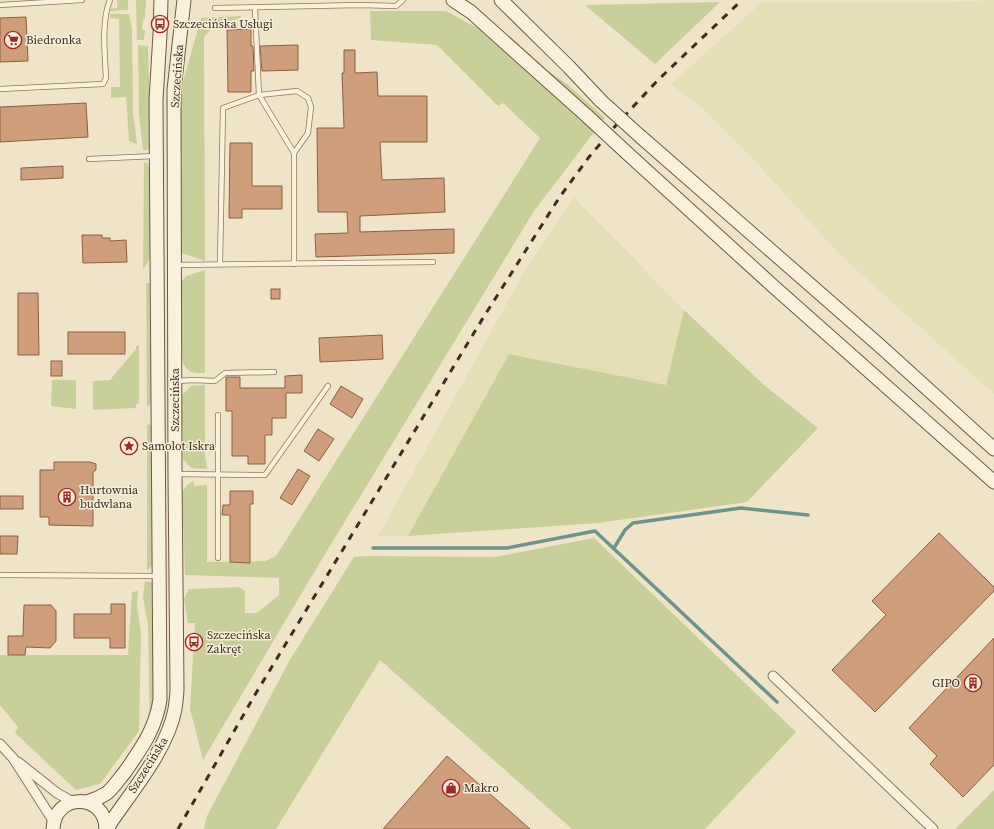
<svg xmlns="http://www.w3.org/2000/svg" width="994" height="829" viewBox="0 0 994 829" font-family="'Source Serif 4',serif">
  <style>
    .farmland { fill: #e6deb5 }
    .green { fill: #c9cf9b }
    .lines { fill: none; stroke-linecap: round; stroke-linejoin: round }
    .stream { stroke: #6f938a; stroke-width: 3.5 }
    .building { fill: #cf9f7d; stroke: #8d5f41 }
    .lane-casing { stroke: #8d765c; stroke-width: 6 }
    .street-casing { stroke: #8d765c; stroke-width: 11 }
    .secondary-casing { stroke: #6f573f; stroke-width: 15 }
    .lane { stroke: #faf1dc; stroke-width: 4.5 }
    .street { stroke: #faf1dc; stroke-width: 9 }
    .secondary { stroke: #faf1dc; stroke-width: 13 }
    .rail { stroke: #3d2e20; stroke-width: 3; stroke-dasharray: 7 7; stroke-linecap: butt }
    .secondary-bridge-casing { stroke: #6f573f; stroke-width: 15; stroke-linecap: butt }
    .secondary-bridge { stroke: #faf1dc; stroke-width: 13 }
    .labels { text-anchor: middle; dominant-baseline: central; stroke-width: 3; stroke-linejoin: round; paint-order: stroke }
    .poi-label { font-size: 12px; fill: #3d2e20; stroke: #f7eed8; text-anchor: start }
    .street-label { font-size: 12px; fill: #3d2e20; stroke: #f7eed8 }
  </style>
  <rect width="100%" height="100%" fill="#f0e4c8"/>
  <g class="farmland">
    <path d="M994 0V394L840 255 753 159 704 110 671 84 762 2H953Z"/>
    <path d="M574 197 684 310 666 385 509 354 408 536H378L523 274Z"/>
  </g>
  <g class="green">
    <path d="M117 0H128V10L110 11V9L117 8Z"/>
    <path d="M136 0H146L145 18 143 19 142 30H145L144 40H137Z"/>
    <path d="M720 2 655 64 585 5Z"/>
    <path d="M370 11H446L496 38 529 58 567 84 605 118 534 211 319 564 203 760 190 709 195 623H188L184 599 189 589 239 587 245 591V613H257L279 595V578L185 575 182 492 188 484 194 481V486L207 485V562L265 561 276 556 540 138 503 103 498 106 437 45 371 40Z"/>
    <path d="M110 14H129L132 29 133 113 137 144 129 141 126 97 111 98V87H120L119 19 110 18Z"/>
    <path d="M240 16 241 18 215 25 204 37 205 261 182 253 181 89 201 18Z"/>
    <path d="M138 45 148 46 151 146 148 150H143L139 114Z"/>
    <path d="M144 163H147L150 170V258L143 270Z"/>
    <path d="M205 270V373C191 373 189 374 182 361L181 282 186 276Z"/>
    <path d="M146 283H149L152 288 153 401 147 407Z"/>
    <path d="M684 310 764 385 818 428 747 502 598 523 408 536 509 354 666 385Z"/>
    <path d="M136 346H139V403L136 405V408L93 410V381L110 380 136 349Z"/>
    <path d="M52 380H76V409L51 406Z"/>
    <path d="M205 385V454L207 469 191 468 183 459 181 396 191 386Z"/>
    <path d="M147 424 151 425 155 562 147 571Z"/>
    <path d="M594 538 796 732 705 829H572L380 660 276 829H204L207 816 291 658 354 557 368 556 495 557Z"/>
    <path d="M145 581 151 582 155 585 157 728 150 741 148 625 143 597Z"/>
    <path d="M138 591 137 605 141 633 139 731 100 784 76 790 15 733 18 727 0 705V655H128L132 592Z"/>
    <path d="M994 790V829H955Z"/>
  </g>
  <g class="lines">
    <g class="stream">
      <path d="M373 548H507L595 531 777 702"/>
      <path d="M614 548 625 530 633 523 741 508 808 515"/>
    </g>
  </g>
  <g class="building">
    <path d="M26 17 28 61 0 62V18Z"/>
    <path d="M251 29V46H253L254 71H251V92H228L227 30Z"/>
    <path d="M298 45V70L262 71 260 46Z"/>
    <path d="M344 50H355V73L377 72 378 96H427V142H380L382 180 444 178 445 212 360 216V232L454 229V253L316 257 315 234 348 233 347 212H318L317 128H344L342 73H344Z"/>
    <path d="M86 103 88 137 0 142V107Z"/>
    <path d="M230 143H252V186H282V209H242V218H229Z"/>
    <path d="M63 166V178L21 180V168Z"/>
    <path d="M82 235H102V238H110V241L126 240 127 262 83 263Z"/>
    <rect x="271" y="289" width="9" height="10"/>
    <path d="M18 293H38L39 355H18Z"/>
    <rect x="68" y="332" width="57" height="22"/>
    <path d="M382 335 383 359 320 362 319 338Z"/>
    <rect x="51" y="361" width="11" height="15"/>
    <path d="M302 375V393H286V418H272V435H265V464H248V456H232V411H226V377H240V388H285V376Z"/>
    <path d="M341 386 363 399 352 418 330 404Z"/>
    <path d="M318 429 334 439 319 461 304 451Z"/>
    <path d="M54 462H90L96 464V470L93 472V526L49 525V517H40V470H54Z"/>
    <path d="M298 469 310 476 292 505 280 498Z"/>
    <path d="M230 491H253V504H250V563L230 562V515H222L223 505H230Z"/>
    <rect x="0" y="496" width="23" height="13"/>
    <path d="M939 533 994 587V591L875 712 832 670 886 615 872 601Z"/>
    <path d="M0 536H18L17 554H0Z"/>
    <path d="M111 604H125V648H110V638H74V614H111Z"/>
    <path d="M24 605H51L56 611V641L50 648 26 647 25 655H8V636H23Z"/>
    <path d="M994 638V765L963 797 930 764 937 756 909 728Z"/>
    <path d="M447 756 530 829H383Z"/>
  </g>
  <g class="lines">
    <defs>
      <g id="lane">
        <path d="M0 5 82 0"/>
        <path d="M215 8 360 5 396 6 403 0"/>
        <path d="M0 89 103 84 106 78C105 55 101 21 110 0"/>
        <path d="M89 159 155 156"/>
        <path d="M220 264 223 108 259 95 255 8"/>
        <path d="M294 264V153L259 95 297 91 308 98 311 107 308 133 294 153"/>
        <path d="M176 265 433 262"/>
        <path d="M177 381 194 380 215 381 225 373 274 372"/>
        <path d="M218 415V558"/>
        <path d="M176 474 265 475 328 386"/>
        <path d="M0 575 158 576"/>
      </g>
      <g id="street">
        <path d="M773 676 933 829"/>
        <path d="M0 744 13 758 54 822"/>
        <path d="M18 762 57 793 73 802"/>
      </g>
      <g id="secondary">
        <path d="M453 0 471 12 587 116"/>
        <path d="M501 0 569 67 601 101"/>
        <path d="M641 137 879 345 994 449"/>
        <path d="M627 153 773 286 994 482"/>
        <path d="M87 802C94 800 101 797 107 793 114 787 119 779 125 772 142 747 155 730 160 700L156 100 160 34 161 0"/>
        <path d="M53 829C54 793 105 792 106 829"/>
        <path d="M107 829 111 822C133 790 168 748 175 709 176 702 177 695 177 688L175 474 174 90 184 0"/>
      </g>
    </defs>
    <use href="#lane" class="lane-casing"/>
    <use href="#street" class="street-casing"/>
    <use href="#secondary" class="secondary-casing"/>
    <use href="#lane" class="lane"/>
    <use href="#street" class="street"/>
    <use href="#secondary" class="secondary"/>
    <path class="rail" d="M178 829 256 693 483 318 559 198 589 157 617 124 658 80 742 0"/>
    <defs>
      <g id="secondary-bridge">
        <path d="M601 101 641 137"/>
        <path d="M587 116 627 153"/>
      </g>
    </defs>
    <use href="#secondary-bridge" class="secondary-bridge-casing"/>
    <use href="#secondary-bridge" class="secondary-bridge"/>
  </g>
  <defs>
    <symbol id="bus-ring" viewBox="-11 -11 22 22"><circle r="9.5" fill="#f7eed8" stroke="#9e2a2b" stroke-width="1.5"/><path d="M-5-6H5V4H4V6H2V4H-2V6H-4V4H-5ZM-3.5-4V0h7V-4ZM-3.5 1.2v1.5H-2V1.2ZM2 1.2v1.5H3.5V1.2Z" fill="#9e2a2b"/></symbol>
    <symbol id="supermarket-ring" viewBox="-11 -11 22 22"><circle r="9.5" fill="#f7eed8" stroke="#9e2a2b" stroke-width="1.5"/><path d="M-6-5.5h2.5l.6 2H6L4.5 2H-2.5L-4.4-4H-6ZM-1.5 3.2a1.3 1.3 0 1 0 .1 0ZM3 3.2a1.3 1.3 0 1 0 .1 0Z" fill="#9e2a2b"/></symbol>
    <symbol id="sight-ring" viewBox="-11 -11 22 22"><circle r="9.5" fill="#f7eed8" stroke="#9e2a2b" stroke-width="1.5"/><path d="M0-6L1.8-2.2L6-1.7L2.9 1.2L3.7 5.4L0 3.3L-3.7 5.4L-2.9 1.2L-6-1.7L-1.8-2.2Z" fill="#9e2a2b"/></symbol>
    <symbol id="building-ring" viewBox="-11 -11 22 22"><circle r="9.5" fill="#f7eed8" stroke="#9e2a2b" stroke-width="1.5"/><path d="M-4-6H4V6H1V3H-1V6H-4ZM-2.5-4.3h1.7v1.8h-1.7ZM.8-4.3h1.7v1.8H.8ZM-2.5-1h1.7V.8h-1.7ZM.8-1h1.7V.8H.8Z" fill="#9e2a2b"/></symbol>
    <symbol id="shop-ring" viewBox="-11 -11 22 22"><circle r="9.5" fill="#f7eed8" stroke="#9e2a2b" stroke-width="1.5"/><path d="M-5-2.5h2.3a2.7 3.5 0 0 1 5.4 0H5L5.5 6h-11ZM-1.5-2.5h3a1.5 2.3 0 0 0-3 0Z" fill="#9e2a2b"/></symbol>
  </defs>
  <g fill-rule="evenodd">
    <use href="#bus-ring" x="150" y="14" width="20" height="20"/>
    <use href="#supermarket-ring" x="3" y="30" width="20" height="20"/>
    <use href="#sight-ring" x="119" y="436" width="20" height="20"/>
    <use href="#building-ring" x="57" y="487" width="20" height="20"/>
    <use href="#bus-ring" x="184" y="632" width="20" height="20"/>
    <use href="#building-ring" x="963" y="673" width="20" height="20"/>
    <use href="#shop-ring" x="441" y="778" width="20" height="20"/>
  </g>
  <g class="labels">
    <g class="poi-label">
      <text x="173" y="24">Szczecińska Usługi</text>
      <text x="26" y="40">Biedronka</text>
      <text x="142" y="446">Samolot Iskra</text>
      <text x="80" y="490">Hurtownia<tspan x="80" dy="14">budwlana</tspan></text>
      <text x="207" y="635">Szczecińska<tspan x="207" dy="14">Zakręt</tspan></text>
      <text x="960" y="683" text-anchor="end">GIPO</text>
      <text x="464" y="788">Makro</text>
    </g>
    <g class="street-label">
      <text transform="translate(177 76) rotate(-86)">Szczecińska</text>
      <text transform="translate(175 400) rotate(-90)">Szczecińska</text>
      <text transform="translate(148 765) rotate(-58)">Szczecińska</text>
    </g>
  </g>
</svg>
